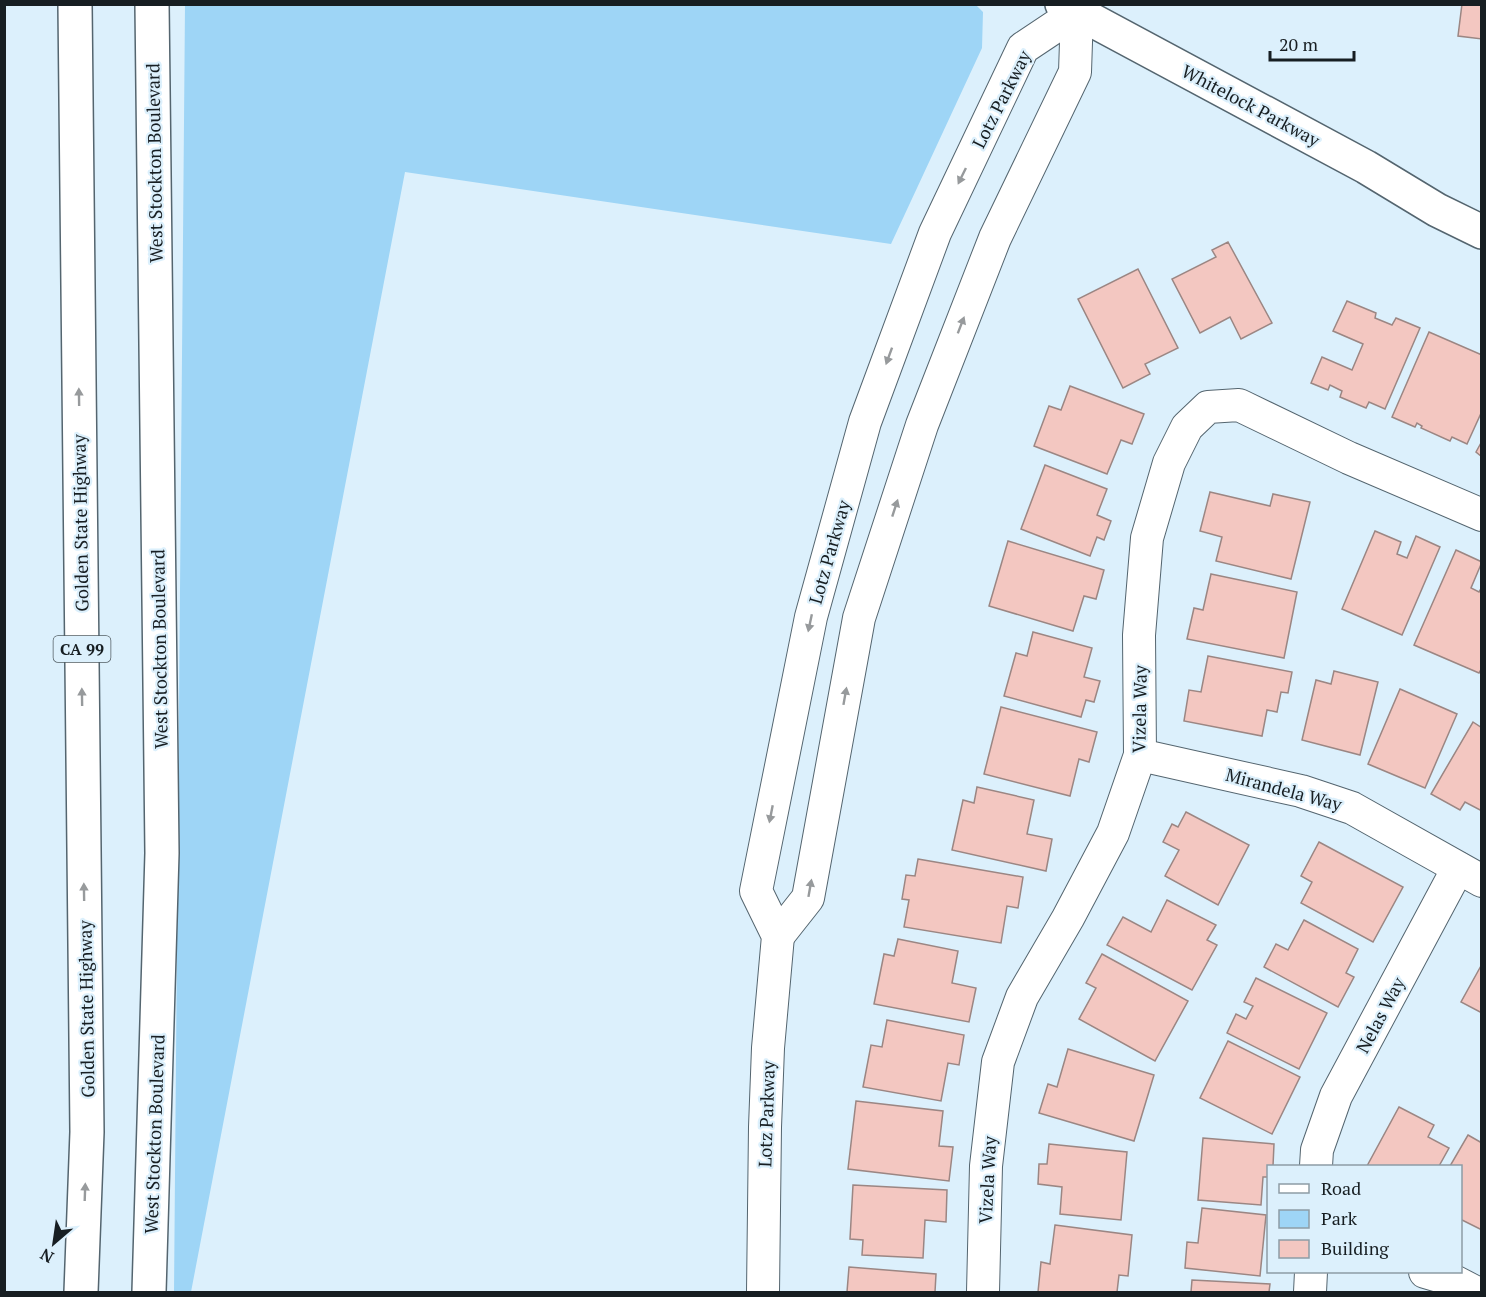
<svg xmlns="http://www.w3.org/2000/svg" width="1486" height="1297" viewBox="0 0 1486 1297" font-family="'PT Serif',serif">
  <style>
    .green { fill: #9ed5f6 }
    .building { fill: #f3c7c1; stroke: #9b8683; stroke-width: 1.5 }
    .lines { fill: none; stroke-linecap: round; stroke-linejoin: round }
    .street-casing { stroke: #54656f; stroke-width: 34 }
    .secondary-casing { stroke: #54656f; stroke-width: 36 }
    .highway-casing { stroke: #54656f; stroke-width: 36 }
    .street { stroke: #fff; stroke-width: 32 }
    .secondary { stroke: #fff; stroke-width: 33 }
    .highway { stroke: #fff; stroke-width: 33 }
    .oneway { fill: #979a9c }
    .labels { text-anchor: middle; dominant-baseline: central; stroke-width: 4.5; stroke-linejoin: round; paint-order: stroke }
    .shield { fill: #dcf0fc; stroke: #525d63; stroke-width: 1.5 }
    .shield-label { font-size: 16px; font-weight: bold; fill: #171e22 }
    .street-label { font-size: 18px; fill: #171e22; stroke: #dcf0fc }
  </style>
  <rect width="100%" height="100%" fill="#dcf0fc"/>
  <path class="green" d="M185 5H976L983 12 982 48 891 244 405 172 191 1292H174Z"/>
  <g class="building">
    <path d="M1462 4H1482V39L1458 36Z"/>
    <path d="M1228 242 1272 323 1241 339 1230 317 1200 333 1172 279 1216 257 1212 250Z"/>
    <path d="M1138 269 1178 348 1145 364 1150 374 1123 388 1078 299Z"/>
    <path d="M1347 301 1376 313 1375 318 1392 325 1396 318 1420 328 1385 409 1369 402 1366 408 1340 397 1342 391 1330 385 1328 390 1311 383 1322 357 1352 370 1363 344 1333 331Z"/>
    <path d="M1429 332 1482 355V411L1467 444 1452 437 1450 441 1421 428 1422 426 1417 423 1415 427 1392 417Z"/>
    <path d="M1070 386 1144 414 1132 444 1121 440 1107 474 1034 446 1049 406 1061 410Z"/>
    <path d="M1482 441V457L1476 452Z"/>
    <path d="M1045 465 1107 489 1097 515 1111 521 1104 540 1097 537 1090 556 1021 529Z"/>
    <path d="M1210 492 1270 506 1273 494 1310 502 1291 579 1216 561 1222 537 1200 531Z"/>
    <path d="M1375 531 1401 542 1397 554 1407 558 1416 536 1440 547 1402 635 1342 609Z"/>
    <path d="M1008 541 1104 570 1096 599 1084 596 1073 631 989 606Z"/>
    <path d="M1456 550 1482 562 1471 588 1479 592 1482 587V668L1479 673 1414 645Z"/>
    <path d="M1211 574 1297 592 1284 658 1187 639 1194 608 1203 610Z"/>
    <path d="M1033 632 1092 648 1084 677 1100 681 1094 702 1086 700 1081 717 1004 696 1016 653 1027 656Z"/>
    <path d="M1208 656 1292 672 1288 693 1281 692 1277 712 1267 710 1262 736 1184 721 1189 690 1201 692Z"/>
    <path d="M1334 671 1378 682 1360 755 1302 740 1316 680 1331 684Z"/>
    <path d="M1400 689 1457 714 1425 788 1368 764Z"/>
    <path d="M1001 707 1097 732 1089 762 1079 759 1070 796 984 774Z"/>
    <path d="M1473 722 1482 728V811L1465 802 1460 810 1431 794Z"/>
    <path d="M977 787 1034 800 1027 834 1052 839 1046 871 952 850 963 800 974 803Z"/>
    <path d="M1186 812 1249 845 1218 905 1165 876 1179 850 1163 842 1172 824 1178 827Z"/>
    <path d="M1319 842 1403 887 1373 942 1301 903 1312 882 1301 876Z"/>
    <path d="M918 859 1023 877 1018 908 1007 906 1001 943 904 927 909 900 902 899 906 875 915 876Z"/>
    <path d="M1167 900 1216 925 1207 940 1217 945 1192 990 1107 945 1123 917 1151 932Z"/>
    <path d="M1304 920 1358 949 1346 973 1354 977 1338 1007 1264 967 1276 944 1288 950Z"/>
    <path d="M898 939 958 951 952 983 976 988 969 1022 874 1004 884 954 894 956Z"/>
    <path d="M1102 954 1188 1001 1155 1061 1079 1019 1096 988 1086 983Z"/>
    <path d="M1482 964V1013L1461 1002Z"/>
    <path d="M1256 978 1327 1013 1299 1069 1227 1033 1236 1014 1246 1019 1253 1006 1244 1002Z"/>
    <path d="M887 1020 964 1035 959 1065 948 1063 941 1101 863 1087 871 1045 882 1047Z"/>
    <path d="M1228 1041 1300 1077 1272 1134 1200 1098Z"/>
    <path d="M1068 1049 1154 1075 1134 1141 1039 1113 1048 1084 1057 1087Z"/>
    <path d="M856 1101 943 1111 939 1146 953 1147 949 1181 848 1169Z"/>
    <path d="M1399 1107 1434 1125 1428 1137 1449 1148 1439 1166H1367Z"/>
    <path d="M1468 1135 1482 1143V1230L1460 1219V1166H1450Z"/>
    <path d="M1203 1138 1274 1144 1273 1166H1268V1177H1263L1261 1205 1198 1200Z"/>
    <path d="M1049 1144 1127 1152 1121 1220 1060 1214 1062 1187 1038 1184 1039 1164H1047Z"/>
    <path d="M853 1185 947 1190 946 1222 925 1220 923 1258 862 1255 863 1240 850 1239Z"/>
    <path d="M1202 1208 1266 1215 1260 1276 1185 1268 1187 1242 1198 1243Z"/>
    <path d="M1055 1225 1132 1235 1128 1276 1119 1275 1117 1292H1038L1041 1262 1050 1264Z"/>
    <path d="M849 1267 936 1274 935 1292H847Z"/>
    <path d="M1192 1280 1270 1284 1269 1292H1191Z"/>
  </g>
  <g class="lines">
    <defs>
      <g id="street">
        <path d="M1140 755 1301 791 1352 808 1482 881"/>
        <path d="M778 936 808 898 859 618 922 425 995 238 1075 72 1077 12"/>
        <path d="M1316 1166 1317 1150 1336 1096 1458 868"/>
        <path d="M1425 1272 1452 1280 1475 1292"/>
        <path d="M763 1292 765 1127 768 1048 778 936 756 891 811 617 865 422 935 233 1023 48 1077 12"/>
        <path d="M983 1292 986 1166 998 1062 1022 997 1068 918 1113 833 1140 755 1139 635 1147 538 1169 463 1187 427 1208 407 1239 405 1349 458 1482 515"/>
        <path d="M1310 1292 1311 1272"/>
      </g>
      <g id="secondary">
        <path d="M1062 4 1366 167 1437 210 1482 232"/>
        <path d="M149 1292 162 853 152 4"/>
      </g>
      <path id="highway" d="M75 4 87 1132 81 1292"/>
    </defs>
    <use href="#street" class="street-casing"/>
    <use href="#secondary" class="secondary-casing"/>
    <use href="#highway" class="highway-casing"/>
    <use href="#street" class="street"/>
    <use href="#secondary" class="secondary"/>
    <use href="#highway" class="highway"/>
  </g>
  <defs><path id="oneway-solid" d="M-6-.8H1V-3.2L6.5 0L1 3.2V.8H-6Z" transform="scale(1.5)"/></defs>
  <g class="oneway">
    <use href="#oneway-solid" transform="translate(962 176) rotate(116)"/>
    <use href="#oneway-solid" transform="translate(961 325) rotate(-69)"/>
    <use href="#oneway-solid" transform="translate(889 356) rotate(110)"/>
    <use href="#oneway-solid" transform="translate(79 397) rotate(-91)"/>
    <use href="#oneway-solid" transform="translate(895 508) rotate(-72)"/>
    <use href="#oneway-solid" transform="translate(810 623) rotate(102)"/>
    <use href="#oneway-solid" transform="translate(845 696) rotate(-80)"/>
    <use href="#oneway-solid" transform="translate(82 697) rotate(-91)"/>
    <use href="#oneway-solid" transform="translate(771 814) rotate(101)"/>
    <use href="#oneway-solid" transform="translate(810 888) rotate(-80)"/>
    <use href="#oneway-solid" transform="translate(84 892) rotate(-91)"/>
    <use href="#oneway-solid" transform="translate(85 1192) rotate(-88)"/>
  </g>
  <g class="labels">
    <rect class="shield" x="53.5" y="636" width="57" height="26" rx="4.5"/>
    <g class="shield-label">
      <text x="82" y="649">CA 99</text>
    </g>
    <g class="street-label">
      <text transform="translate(1001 99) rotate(-63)">Lotz Parkway</text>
      <text transform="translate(1251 105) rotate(28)">Whitelock Parkway</text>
      <text transform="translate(154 163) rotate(-91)">West Stockton Boulevard</text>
      <text transform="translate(80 523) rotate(-91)">Golden State Highway</text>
      <text transform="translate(829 552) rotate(-74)">Lotz Parkway</text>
      <text transform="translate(159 649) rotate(-91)">West Stockton Boulevard</text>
      <text transform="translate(1139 709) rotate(-89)">Vizela Way</text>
      <text transform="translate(1284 789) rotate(15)">Mirandela Way</text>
      <text transform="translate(86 1009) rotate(-91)">Golden State Highway</text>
      <text transform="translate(1380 1015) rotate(-62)">Nelas Way</text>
      <text transform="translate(766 1114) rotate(-88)">Lotz Parkway</text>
      <text transform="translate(154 1134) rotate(-88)">West Stockton Boulevard</text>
      <text transform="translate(987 1180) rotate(-87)">Vizela Way</text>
    </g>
  </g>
  <rect width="1486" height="1297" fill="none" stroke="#171e22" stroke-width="12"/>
  <rect x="1267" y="1165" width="195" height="108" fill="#dcf0fc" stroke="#8d9ca5" stroke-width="1.5"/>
  <rect x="1279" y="1184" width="30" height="9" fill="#ffffff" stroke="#8d9ca5" stroke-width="1.5"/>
  <text x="1321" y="1195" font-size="18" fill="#171e22">Road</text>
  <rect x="1279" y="1210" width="30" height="18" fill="#9ed5f6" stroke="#8d9ca5" stroke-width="1.5"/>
  <text x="1321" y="1225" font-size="18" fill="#171e22">Park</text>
  <rect x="1279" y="1240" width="30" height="18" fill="#f3c7c1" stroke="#8d9ca5" stroke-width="1.5"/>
  <text x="1321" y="1255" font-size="18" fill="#171e22">Building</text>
  <g transform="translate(54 1243) rotate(209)" stroke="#dcf0fc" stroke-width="4.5" paint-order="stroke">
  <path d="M0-4.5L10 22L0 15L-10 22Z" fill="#171e22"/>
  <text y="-9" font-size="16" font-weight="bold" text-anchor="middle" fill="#171e22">N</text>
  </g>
  <path d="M1270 51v9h84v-9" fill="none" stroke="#171e22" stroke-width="3"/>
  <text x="1279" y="51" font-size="18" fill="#171e22" stroke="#dcf0fc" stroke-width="4.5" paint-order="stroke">20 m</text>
</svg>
